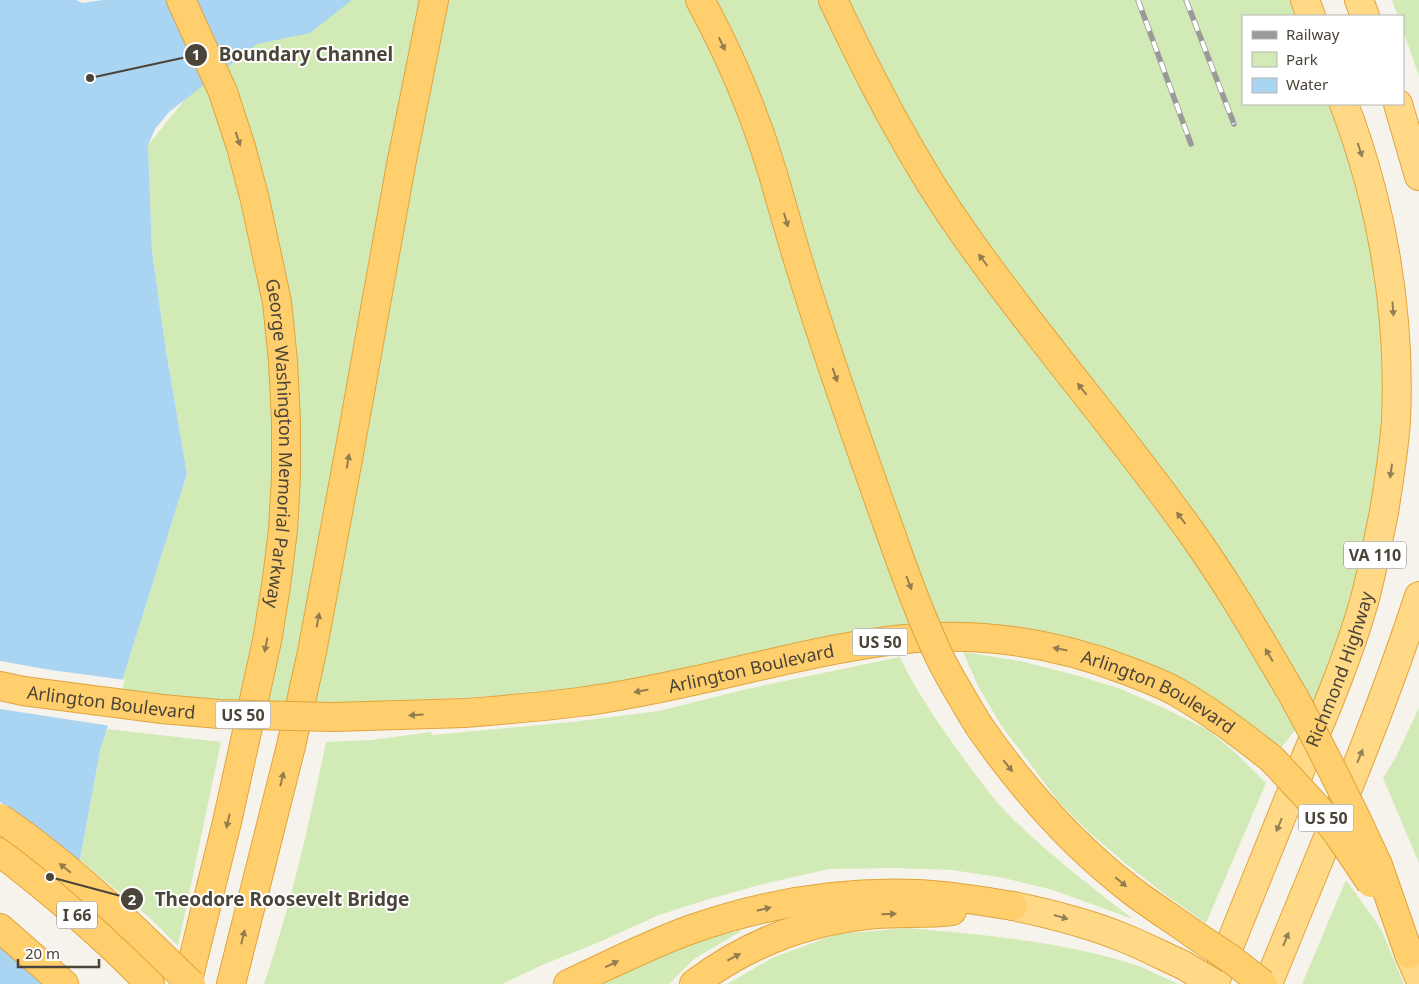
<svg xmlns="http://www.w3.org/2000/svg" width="1419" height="984" viewBox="0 0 1419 984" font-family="'Noto Sans',sans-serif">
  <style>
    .green { fill: #d2eab5 }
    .water { fill: #a9d4f2 }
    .pier { fill: #f6f3ec }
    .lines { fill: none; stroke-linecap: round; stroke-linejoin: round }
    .trunk-casing { stroke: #e0a43c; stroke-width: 30 }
    .motorway-casing { stroke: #e0a43c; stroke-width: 30 }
    .trunk { stroke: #ffd985; stroke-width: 28 }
    .motorway { stroke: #ffcf6e; stroke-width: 28 }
    .rail-casing { stroke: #9a9a9a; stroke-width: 5.5 }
    .rail { stroke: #fff; stroke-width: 4; stroke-dasharray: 11; stroke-linecap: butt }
    .trunk-bridge-casing { stroke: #e0a43c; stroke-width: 30; stroke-linecap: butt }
    .motorway-bridge-casing { stroke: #e0a43c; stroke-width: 30; stroke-linecap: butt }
    .trunk-bridge { stroke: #ffd985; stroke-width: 28 }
    .motorway-bridge { stroke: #ffcf6e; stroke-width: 28 }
    .oneway { fill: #937c4e }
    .oneway2 { fill: #938057 }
    .labels { text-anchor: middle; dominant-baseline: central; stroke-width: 4; stroke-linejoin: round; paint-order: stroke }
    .shield { fill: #fff; stroke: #817c74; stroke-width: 1 }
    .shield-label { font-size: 16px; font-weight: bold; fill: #4b4439 }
    .street-label { font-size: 18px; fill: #4b4439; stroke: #fff }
    .leader { fill: none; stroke: #4b4439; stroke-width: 2 }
    .callout-dot { fill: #4b4439; stroke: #fff; stroke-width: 2 }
    .mark-label { font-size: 15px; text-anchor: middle; font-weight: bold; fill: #fff }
    .callout-label { font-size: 19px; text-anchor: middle; font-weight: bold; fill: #4b4439; stroke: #fff; stroke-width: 4; stroke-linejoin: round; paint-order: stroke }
  </style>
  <rect width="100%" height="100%" fill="#f6f3ec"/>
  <g class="green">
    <path d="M266 0H1305L1311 16H1243V104H1344L1367 172 1396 421 1341 672 1272 759 1206 710 988 638 681 683 478 697 362 702 115 703 187 474 166 351 152 251 148 145Z"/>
    <path d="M1392 0H1419V76L1403 30V16H1398Z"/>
    <path d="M963 652 1020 661 1079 676 1121 689 1166 709 1208 730 1237 754 1266 783 1206 923 1163 893 1126 864 1091 834 1058 801 1001 725 979 688Z"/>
    <path d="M900 657C918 696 944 731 969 766 983 784 996 803 1013 819 1050 855 1092 887 1133 919L1053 890 1004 878 952 870 893 868 829 869 759 885 706 900 659 915 597 943 540 966 502 984H264C291 905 309 824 326 742L371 740 431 732 432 735 572 722 659 711 747 689Z"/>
    <path d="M1419 708V863L1383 778 1395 759Z"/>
    <path d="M107 729 221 742 178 946 149 917 80 860 100 751Z"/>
    <path d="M1346 880 1381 929 1404 984H1302Z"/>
    <path d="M908 928C984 935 1062 941 1136 965 1150 970 1164 978 1178 984H727L774 957 838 934Z"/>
    <path d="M743 930 694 959 669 984H603L654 959 703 939Z"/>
  </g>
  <path class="water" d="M0 0H76L82 3 103 0H352L310 33 257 44 169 112 155 129 148 145 152 251 166 351 187 474 100 751 57 984H0Z"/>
  <g class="pier">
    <path d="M0 661 51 670 125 680 111 726 0 709Z"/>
    <path d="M0 802 50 837 82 863 59 984 0 945Z"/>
  </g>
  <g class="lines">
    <defs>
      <g id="trunk">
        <path d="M1305 0 1311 16"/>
        <path d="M1359 0 1365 16"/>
        <path d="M1398 104 1419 176"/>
        <path d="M1013 906C1051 914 1088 923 1124 938 1144 946 1163 956 1183 965"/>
        <path d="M1409 954 1419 977"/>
        <path id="s1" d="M1214 984C1243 911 1273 839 1302 766 1325 712 1348 658 1364 602 1372 572 1378 542 1384 512 1389 481 1394 451 1396 420 1401 313 1382 204 1344 104"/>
        <path d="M1268 984C1320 855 1376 728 1419 596"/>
      </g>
      <g id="motorway">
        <path id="s2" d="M181 0 223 92 241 147 255 200 277 302 283 361 286 421V477L283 530 276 586 267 641 227 822 187 984"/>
        <path d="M700 0C730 55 755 114 773 174 783 208 792 242 803 276 830 364 861 450 892 537"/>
        <path d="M833 0C872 82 914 164 967 238 1038 339 1120 432 1191 532 1229 585 1261 641 1294 697"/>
        <path d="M0 686 23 691"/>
        <path id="s3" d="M465 713C503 710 541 707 579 702 612 698 646 691 679 684 751 669 822 649 895 640 974 631 1054 642 1128 671 1144 677 1160 683 1175 691 1210 711 1240 734 1272 759"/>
        <path d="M979 726C1022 788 1072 845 1132 891 1152 906 1174 920 1195 935"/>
        <path d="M0 852C53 893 104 936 150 984"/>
        <path d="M1378 865 1409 954"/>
        <path d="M0 928 64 984"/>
        <path d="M231 984 291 746 312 652 348 459 401 165 434 0"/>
        <path d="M568 984C609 965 650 944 692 929 764 904 840 891 916 894 949 895 981 901 1013 906"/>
        <path d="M694 984C748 943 808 920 876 914 901 912 927 914 952 911"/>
      </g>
    </defs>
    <use href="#trunk" class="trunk-casing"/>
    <use href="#motorway" class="motorway-casing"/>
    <use href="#trunk" class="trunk"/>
    <use href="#motorway" class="motorway"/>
    <defs>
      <g id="rail">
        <path d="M1138 0 1191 144"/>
        <path d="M1186 0 1234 124"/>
      </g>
    </defs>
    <use href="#rail" class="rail-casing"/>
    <use href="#rail" class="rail"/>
    <defs>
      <path id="trunk-bridge" d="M1183 965 1215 984"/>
      <g id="motorway-bridge">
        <path d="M892 537C906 577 921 617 939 656 951 680 965 703 979 726"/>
        <path id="s4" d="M23 691 162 709 219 714 333 717 465 713"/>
        <path d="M1294 697C1324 752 1352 808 1378 865"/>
        <path d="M1272 759 1320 811 1338 834 1371 883"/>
        <path d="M0 818C70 866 131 925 191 984"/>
        <path d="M1195 935 1231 959 1263 984"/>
      </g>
    </defs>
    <use href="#trunk-bridge" class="trunk-bridge-casing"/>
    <use href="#motorway-bridge" class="motorway-bridge-casing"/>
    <use href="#trunk-bridge" class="trunk-bridge"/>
    <use href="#motorway-bridge" class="motorway-bridge"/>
  </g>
  <defs><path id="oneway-solid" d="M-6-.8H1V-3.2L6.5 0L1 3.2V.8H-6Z" transform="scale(1.25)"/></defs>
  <g class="oneway">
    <use href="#oneway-solid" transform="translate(722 44) rotate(65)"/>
    <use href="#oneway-solid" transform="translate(238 139) rotate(72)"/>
    <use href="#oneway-solid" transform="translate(786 220) rotate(74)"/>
    <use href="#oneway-solid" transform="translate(983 260) rotate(-127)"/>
    <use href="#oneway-solid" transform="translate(835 375) rotate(71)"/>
    <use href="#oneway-solid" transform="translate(1082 389) rotate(-128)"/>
    <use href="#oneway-solid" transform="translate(348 461) rotate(-80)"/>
    <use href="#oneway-solid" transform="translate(1181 518) rotate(-127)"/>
    <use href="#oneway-solid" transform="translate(909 583) rotate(69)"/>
    <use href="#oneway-solid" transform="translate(318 620) rotate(-79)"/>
    <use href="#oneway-solid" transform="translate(266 645) rotate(101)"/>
    <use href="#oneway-solid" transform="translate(1060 649) rotate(-169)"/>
    <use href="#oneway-solid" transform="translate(1269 655) rotate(-121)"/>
    <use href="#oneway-solid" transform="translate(641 691) rotate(169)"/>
    <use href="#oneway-solid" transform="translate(416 715) rotate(177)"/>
    <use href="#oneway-solid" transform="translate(1008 766) rotate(51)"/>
    <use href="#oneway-solid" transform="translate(282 779) rotate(-76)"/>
    <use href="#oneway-solid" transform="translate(228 821) rotate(103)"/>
    <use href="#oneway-solid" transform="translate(65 868) rotate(-141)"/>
    <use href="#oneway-solid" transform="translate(1121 882) rotate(40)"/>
    <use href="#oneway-solid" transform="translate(764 909) rotate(-13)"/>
    <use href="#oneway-solid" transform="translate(889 914) rotate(-1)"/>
    <use href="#oneway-solid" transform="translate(243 937) rotate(-76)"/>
    <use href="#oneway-solid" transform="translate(734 957) rotate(-28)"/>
    <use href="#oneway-solid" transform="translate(612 964) rotate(-25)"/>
  </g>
  <g class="oneway2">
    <use href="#oneway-solid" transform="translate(1360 150) rotate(72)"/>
    <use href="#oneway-solid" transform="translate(1393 309) rotate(86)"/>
    <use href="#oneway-solid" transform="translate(1391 471) rotate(98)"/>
    <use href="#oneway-solid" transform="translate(1360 756) rotate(-68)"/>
    <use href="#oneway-solid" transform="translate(1279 825) rotate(112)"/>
    <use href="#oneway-solid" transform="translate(1061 917) rotate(16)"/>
    <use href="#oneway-solid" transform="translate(1286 939) rotate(-68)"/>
  </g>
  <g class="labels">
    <g class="shield">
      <rect x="1344" y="541.5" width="62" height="27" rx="4"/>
      <rect x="852.5" y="628.5" width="55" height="27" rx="4"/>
      <rect x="215.5" y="701.5" width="55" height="27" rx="4"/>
      <rect x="1298.5" y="804.5" width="55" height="27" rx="4"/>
      <rect x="57" y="901.5" width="40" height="27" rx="4"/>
    </g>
    <g class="shield-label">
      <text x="1375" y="555">VA 110</text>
      <text x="880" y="642">US 50</text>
      <text x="243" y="715">US 50</text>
      <text x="1326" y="818">US 50</text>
      <text x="77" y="915">I 66</text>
    </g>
    <g class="street-label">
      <text stroke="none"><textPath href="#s2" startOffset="460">George Washington Memorial Parkway</textPath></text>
      <text stroke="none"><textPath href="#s3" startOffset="290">Arlington Boulevard</textPath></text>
      <text stroke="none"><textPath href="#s1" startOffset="339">Richmond Highway</textPath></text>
      <text stroke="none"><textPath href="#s3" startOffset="710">Arlington Boulevard</textPath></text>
      <text stroke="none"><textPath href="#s4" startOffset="89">Arlington Boulevard</textPath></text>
    </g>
  </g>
  <path class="leader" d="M90 78L196 55M50 877L132 899"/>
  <g class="callout-dot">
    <circle cx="90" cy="78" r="5"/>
    <circle cx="50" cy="877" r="5"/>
    <circle cx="196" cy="55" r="12"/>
    <circle cx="132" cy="899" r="12"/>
  </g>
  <g class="mark-label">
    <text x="196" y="60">1</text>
    <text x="132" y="905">2</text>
  </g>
  <g class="callout-label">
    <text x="306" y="61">Boundary Channel</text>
    <text x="282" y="906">Theodore Roosevelt Bridge</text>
  </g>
  <rect x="1242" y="15" width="162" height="90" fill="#ffffff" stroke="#b7b4b0"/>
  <rect x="1252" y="31" width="25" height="8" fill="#9a9a9a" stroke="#b7b4b0"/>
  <text x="1286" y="40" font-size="15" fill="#4b4439">Railway</text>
  <rect x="1252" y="52" width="25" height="15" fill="#d2eab5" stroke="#b7b4b0"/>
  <text x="1286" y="65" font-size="15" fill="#4b4439">Park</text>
  <rect x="1252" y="78" width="25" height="15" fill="#a9d4f2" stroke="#b7b4b0"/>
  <text x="1286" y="90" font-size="15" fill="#4b4439">Water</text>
  <path d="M18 959v8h81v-8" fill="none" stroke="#4b4439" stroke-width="2.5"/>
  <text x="25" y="959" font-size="15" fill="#4b4439" stroke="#ffffff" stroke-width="4" paint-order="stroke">20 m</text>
</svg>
